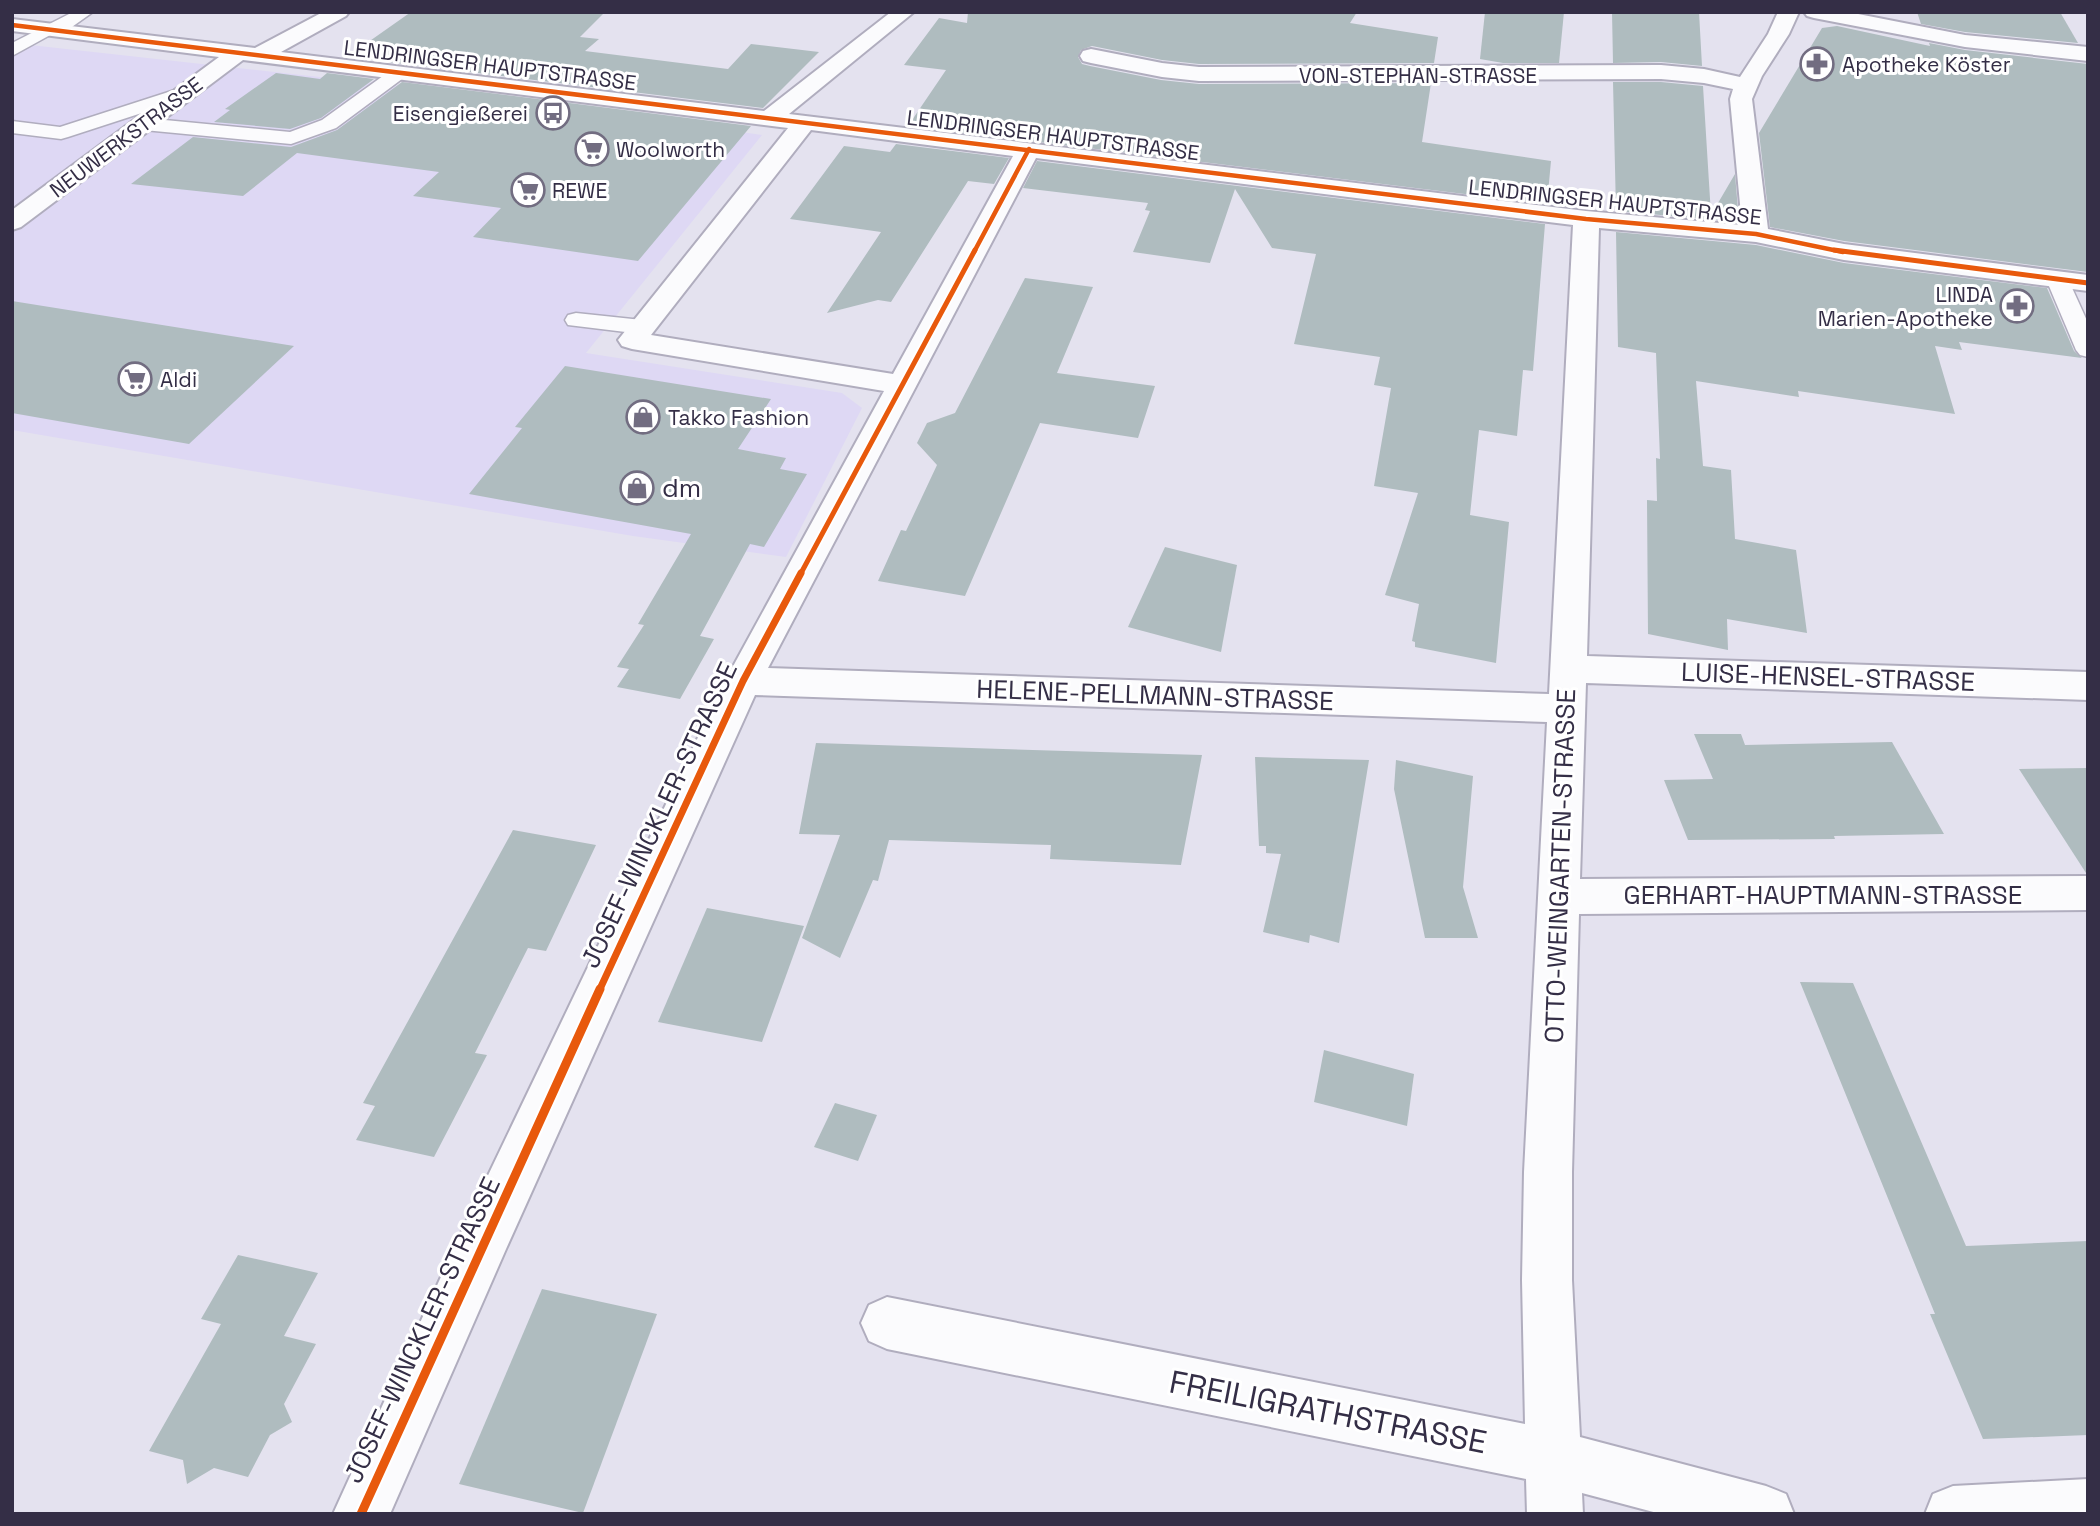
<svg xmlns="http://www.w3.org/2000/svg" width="2100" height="1526" viewBox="0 0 2100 1526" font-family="'Space Grotesk',sans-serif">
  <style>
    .built { fill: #ded8f4 }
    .building { fill: #afbcbf }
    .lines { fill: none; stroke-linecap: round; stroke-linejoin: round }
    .service-casing { stroke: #b0adbe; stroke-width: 3 }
    .minor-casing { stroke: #b0adbe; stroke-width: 4 }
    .service { fill: #fbfbfd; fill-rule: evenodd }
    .minor { fill: #fbfbfd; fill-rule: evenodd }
    .cycleway-far3-casing { stroke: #fff; stroke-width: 7 }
    .cycleway-far2-casing { stroke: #fff; stroke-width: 9 }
    .cycleway-far1-casing { stroke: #fff; stroke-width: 11 }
    .cycleway-casing { stroke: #fff; stroke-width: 13 }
    .cycleway-far3 { stroke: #e8590c; stroke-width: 4.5 }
    .cycleway-far2 { stroke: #e8590c; stroke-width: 5 }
    .cycleway-far1 { stroke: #e8590c; stroke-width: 7 }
    .cycleway { stroke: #e8590c; stroke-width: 9 }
    .labels { text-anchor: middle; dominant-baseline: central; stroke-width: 6; stroke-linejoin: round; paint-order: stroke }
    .far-poi-label { font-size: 21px; fill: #342e46; stroke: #fff; text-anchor: start }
    .far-street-label { font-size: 21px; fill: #342e46; stroke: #fff }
    .poi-label { font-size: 26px; fill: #342e46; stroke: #fff; text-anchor: start }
    .street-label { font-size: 26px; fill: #342e46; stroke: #fff }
    .near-street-label { font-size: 32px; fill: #342e46; stroke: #fff }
  </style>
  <rect width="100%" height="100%" fill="#e4e2ef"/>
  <path class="built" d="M12 43 474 94 762 135 586 353 842 393 862 408 786 557 633 536 12 430Z"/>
  <g class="building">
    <path d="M411 12H605L580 37 599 39 585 51 728 69 751 44 819 52 763 108 347 57Z"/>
    <path d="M968 12H1357L1350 23 1438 37 1434 63 1199 64 1162 60 1092 46 1081 50 1078 57 1082 64 1090 66 1161 80 1199 84 1431 83 1422 142 1551 161 1547 204 908 126 946 70 904 65 939 18 967 23Z"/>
    <path d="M1485 12H1564L1559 63H1503L1480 59Z"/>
    <path d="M1612 12H1699L1702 66 1661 62 1613 63Z"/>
    <path d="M1917 12H2060L2078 43 1965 32 1921 24Z"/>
    <path d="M1837 26 1930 46 1929 43 1965 50 2088 64V272L1844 241 1770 227 1759 133 1822 28Z"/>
    <path d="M276 73 320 79 327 73 374 79 321 118 290 129 214 122 230 110 225 109Z"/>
    <path d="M402 82 751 126 638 261 473 237 501 208 413 196 439 172 297 153 243 196 131 184 193 137 291 147 337 130Z"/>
    <path d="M1613 82H1661L1703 86 1711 215 1735 174 1739 222 1616 211Z"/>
    <path d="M896 144 1009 158 994 184 968 181 891 302 878 300 827 313 881 232 790 219 844 146 890 152Z"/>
    <path d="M1037 161 1545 224 1533 371 1523 370 1517 436 1479 430 1470 515 1509 522 1496 663 1415 647V642L1412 641 1419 604 1385 595 1418 493 1374 486 1391 388 1374 385 1380 357 1294 344 1316 254 1272 248 1235 189 1210 263 1133 252 1150 211 1145 210 1148 203 1023 188Z"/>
    <path d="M1616 232 1756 245 1844 263 2047 288 2074 351 2082 358 1959 342 1962 350 1935 346 1955 414 1798 391 1799 397 1696 381 1703 466 1731 470 1735 539 1796 550 1807 633 1727 619 1728 650 1648 634 1647 500 1657 501 1656 458 1660 459 1656 353 1618 347Z"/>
    <path d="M1025 278 1093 287 1057 373 1155 386 1138 438 1040 423 965 596 878 581 901 530 906 531 937 465 917 443 927 423 955 413Z"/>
    <path d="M12 301 294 346 189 444 12 413Z"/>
    <path d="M565 366 771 399 738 449 786 458 780 469 807 474 764 547 750 544 700 636 714 639 680 699 617 687 629 669 617 667 644 625 638 624 691 534 469 494 522 428 515 427Z"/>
    <path d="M1165 547 1237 565 1221 652 1128 627Z"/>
    <path d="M1694 734H1741L1745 745 1892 742 1944 834 1834 836 1835 839 1688 840 1664 780 1713 779Z"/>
    <path d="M816 743 1066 751 1202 755 1181 865 1050 859 1051 845 889 840 878 881 873 880 840 958 802 938 840 835 799 834Z"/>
    <path d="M1255 757 1369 760 1339 943 1310 935 1309 943 1263 932 1281 854 1266 853V846H1259Z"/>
    <path d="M1396 760 1473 776 1463 887 1478 938H1425L1394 789Z"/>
    <path d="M2088 768V873H2086L2019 769Z"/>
    <path d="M513 830 596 845 546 951 528 948 475 1053 487 1055 434 1157 356 1140 375 1106 363 1103Z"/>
    <path d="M707 908 804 926 762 1042 658 1022Z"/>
    <path d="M1800 982 1853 983 1966 1246 2088 1241V1435L1983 1439 1930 1314H1935Z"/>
    <path d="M1324 1050 1414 1074 1407 1126 1314 1102Z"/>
    <path d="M835 1103 877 1115 858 1161 814 1147Z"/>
    <path d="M238 1255 318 1273 284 1336 316 1344 284 1404 292 1422 270 1435 248 1477 214 1468 187 1484 183 1460 149 1451 221 1324 201 1319Z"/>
    <path d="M542 1289 657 1314 583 1513 459 1484Z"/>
  </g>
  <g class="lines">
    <defs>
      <g id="service">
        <path d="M73 12H93L62 34H52L12 56V43Z"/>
        <path d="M400 67 409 72 406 76 336 128 291 144 144 130 134 124 144 118 290 132 322 120 394 68Z"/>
        <path d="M187 86 194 88 196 92 194 96 68 137 61 139 12 133V121L60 127Z"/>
        <path d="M2057 272 2065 274 2068 279 2088 323V357L2080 355 2076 350 2046 279 2049 274Z"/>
        <path d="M576 313 642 320 650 322 654 327 650 332 642 334 568 325 565 320 568 315Z"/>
      </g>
      <g id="minor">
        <path d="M323 12H349L346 16 281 52 764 111 891 12H914L789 114 1586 211 1742 225 1730 99 1733 89 1704 83 1661 79 1199 81 1162 77 1091 63 1083 61 1080 56 1083 51 1091 49 1162 63 1199 67 1661 65 1704 69 1740 77 1768 34 1778 12H1799L1789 34 1762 76 1752 99 1768 229 1844 244 2088 275V291L1844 260 1756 242 1599 228 1587 656 2088 672V700L1586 683 1580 879 2088 876V910L1579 914 1572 1172V1280L1580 1437 1766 1486 1786 1494 1794 1514H1661L1582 1493 1583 1514H1527L1526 1479 887 1349 869 1341 861 1323 869 1305 887 1297 1525 1424 1522 1280 1524 1172 1547 722 755 695 506 1249 390 1514H333L470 1213 725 681 884 391 632 349 622 346 618 340 788 128 243 60 21 227 12 230V210L219 57 12 31V19L255 48ZM811 130 1013 156 893 374 651 335ZM1036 158 1573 225 1549 694 768 668Z"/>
        <path d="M1804 12H1848L1965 35 2088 47V61L1965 47 1814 18 1807 16Z"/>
        <path d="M2088 1479V1514H1925L1933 1494 1953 1486Z"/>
      </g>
    </defs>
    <use href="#service" class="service-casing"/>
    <use href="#minor" class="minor-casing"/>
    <use href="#service" class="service"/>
    <use href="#minor" class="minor"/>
    <defs>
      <g id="cycleway-far3">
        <path d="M12 25 1586 219 1756 234 1843 252"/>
        <path d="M974 252 1029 149"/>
      </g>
      <g id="cycleway-far2">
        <path d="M1834 250 2088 283"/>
        <path d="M800 575 975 250"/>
      </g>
      <path id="cycleway-far1" d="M599 991 743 681 801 573"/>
      <path id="cycleway" d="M361 1514 600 989"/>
    </defs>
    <use href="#cycleway-far3" class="cycleway-far3-casing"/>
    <use href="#cycleway-far2" class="cycleway-far2-casing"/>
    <use href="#cycleway-far1" class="cycleway-far1-casing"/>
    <use href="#cycleway" class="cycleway-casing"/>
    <use href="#cycleway-far3" class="cycleway-far3"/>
    <use href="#cycleway-far2" class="cycleway-far2"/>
    <use href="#cycleway-far1" class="cycleway-far1"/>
    <use href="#cycleway" class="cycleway"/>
  </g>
  <defs>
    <symbol id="pharmacy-ring" viewBox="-11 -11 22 22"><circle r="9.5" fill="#fff" stroke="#726d81" stroke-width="1.5"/><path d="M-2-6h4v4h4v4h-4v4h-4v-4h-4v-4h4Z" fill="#726d81"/></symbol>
    <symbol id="bus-ring" viewBox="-11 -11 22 22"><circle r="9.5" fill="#fff" stroke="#726d81" stroke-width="1.5"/><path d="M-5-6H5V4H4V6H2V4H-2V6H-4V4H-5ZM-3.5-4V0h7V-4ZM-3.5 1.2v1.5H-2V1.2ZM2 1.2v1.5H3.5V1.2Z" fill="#726d81"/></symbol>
    <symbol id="supermarket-ring" viewBox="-11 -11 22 22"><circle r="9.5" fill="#fff" stroke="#726d81" stroke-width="1.5"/><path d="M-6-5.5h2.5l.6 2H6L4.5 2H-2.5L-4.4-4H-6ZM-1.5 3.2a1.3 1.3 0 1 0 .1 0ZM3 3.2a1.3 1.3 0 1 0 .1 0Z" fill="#726d81"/></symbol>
    <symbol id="shop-ring" viewBox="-11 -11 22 22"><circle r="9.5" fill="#fff" stroke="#726d81" stroke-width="1.5"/><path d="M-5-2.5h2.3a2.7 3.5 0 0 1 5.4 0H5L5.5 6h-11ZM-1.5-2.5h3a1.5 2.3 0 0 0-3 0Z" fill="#726d81"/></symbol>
  </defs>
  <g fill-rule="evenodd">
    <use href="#pharmacy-ring" x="1798" y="45" width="38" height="38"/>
    <use href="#bus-ring" x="534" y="94" width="38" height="38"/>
    <use href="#supermarket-ring" x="573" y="130" width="38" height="38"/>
    <use href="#supermarket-ring" x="509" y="171" width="38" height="38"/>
    <use href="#pharmacy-ring" x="1998" y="287" width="38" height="38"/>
    <use href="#supermarket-ring" x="116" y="360" width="38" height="38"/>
    <use href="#shop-ring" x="624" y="398" width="38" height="38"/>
    <use href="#shop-ring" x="618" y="469" width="38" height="38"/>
  </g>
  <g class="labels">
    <g class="far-poi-label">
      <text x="1842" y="64">Apotheke Köster</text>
      <text x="528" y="113" text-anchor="end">Eisengießerei</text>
      <text x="616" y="149">Woolworth</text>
      <text x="552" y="190">REWE</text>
      <text x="1993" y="294" text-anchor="end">LINDA<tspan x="1993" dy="24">Marien-Apotheke</tspan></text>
      <text x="160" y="379">Aldi</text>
      <text x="668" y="417">Takko Fashion</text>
    </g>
    <g class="far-street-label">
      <text transform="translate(490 65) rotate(7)">LENDRINGSER HAUPTSTRASSE</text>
      <text x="1418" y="75">VON-STEPHAN-STRASSE</text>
      <text transform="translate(1053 135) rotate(7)">LENDRINGSER HAUPTSTRASSE</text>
      <text transform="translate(126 137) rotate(-37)">NEUWERKSTRASSE</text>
      <text transform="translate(1615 202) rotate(6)">LENDRINGSER HAUPTSTRASSE</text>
    </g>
    <g class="poi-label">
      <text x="662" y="488">dm</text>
    </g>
    <g class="street-label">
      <text transform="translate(1828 677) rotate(2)">LUISE-HENSEL-STRASSE</text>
      <text transform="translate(1155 695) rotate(2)">HELENE-PELLMANN-STRASSE</text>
      <text transform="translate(659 815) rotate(-65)">JOSEF-WINCKLER-STRASSE</text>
      <text transform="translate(1560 866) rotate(-88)">OTTO-WEINGARTEN-STRASSE</text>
      <text x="1823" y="895">GERHART-HAUPTMANN-STRASSE</text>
      <text transform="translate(422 1330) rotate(-65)">JOSEF-WINCKLER-STRASSE</text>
    </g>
    <g class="near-street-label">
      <text transform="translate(1328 1412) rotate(11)">FREILIGRATHSTRASSE</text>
    </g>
  </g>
  <rect width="2100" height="1526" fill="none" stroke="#342e46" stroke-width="28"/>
</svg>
